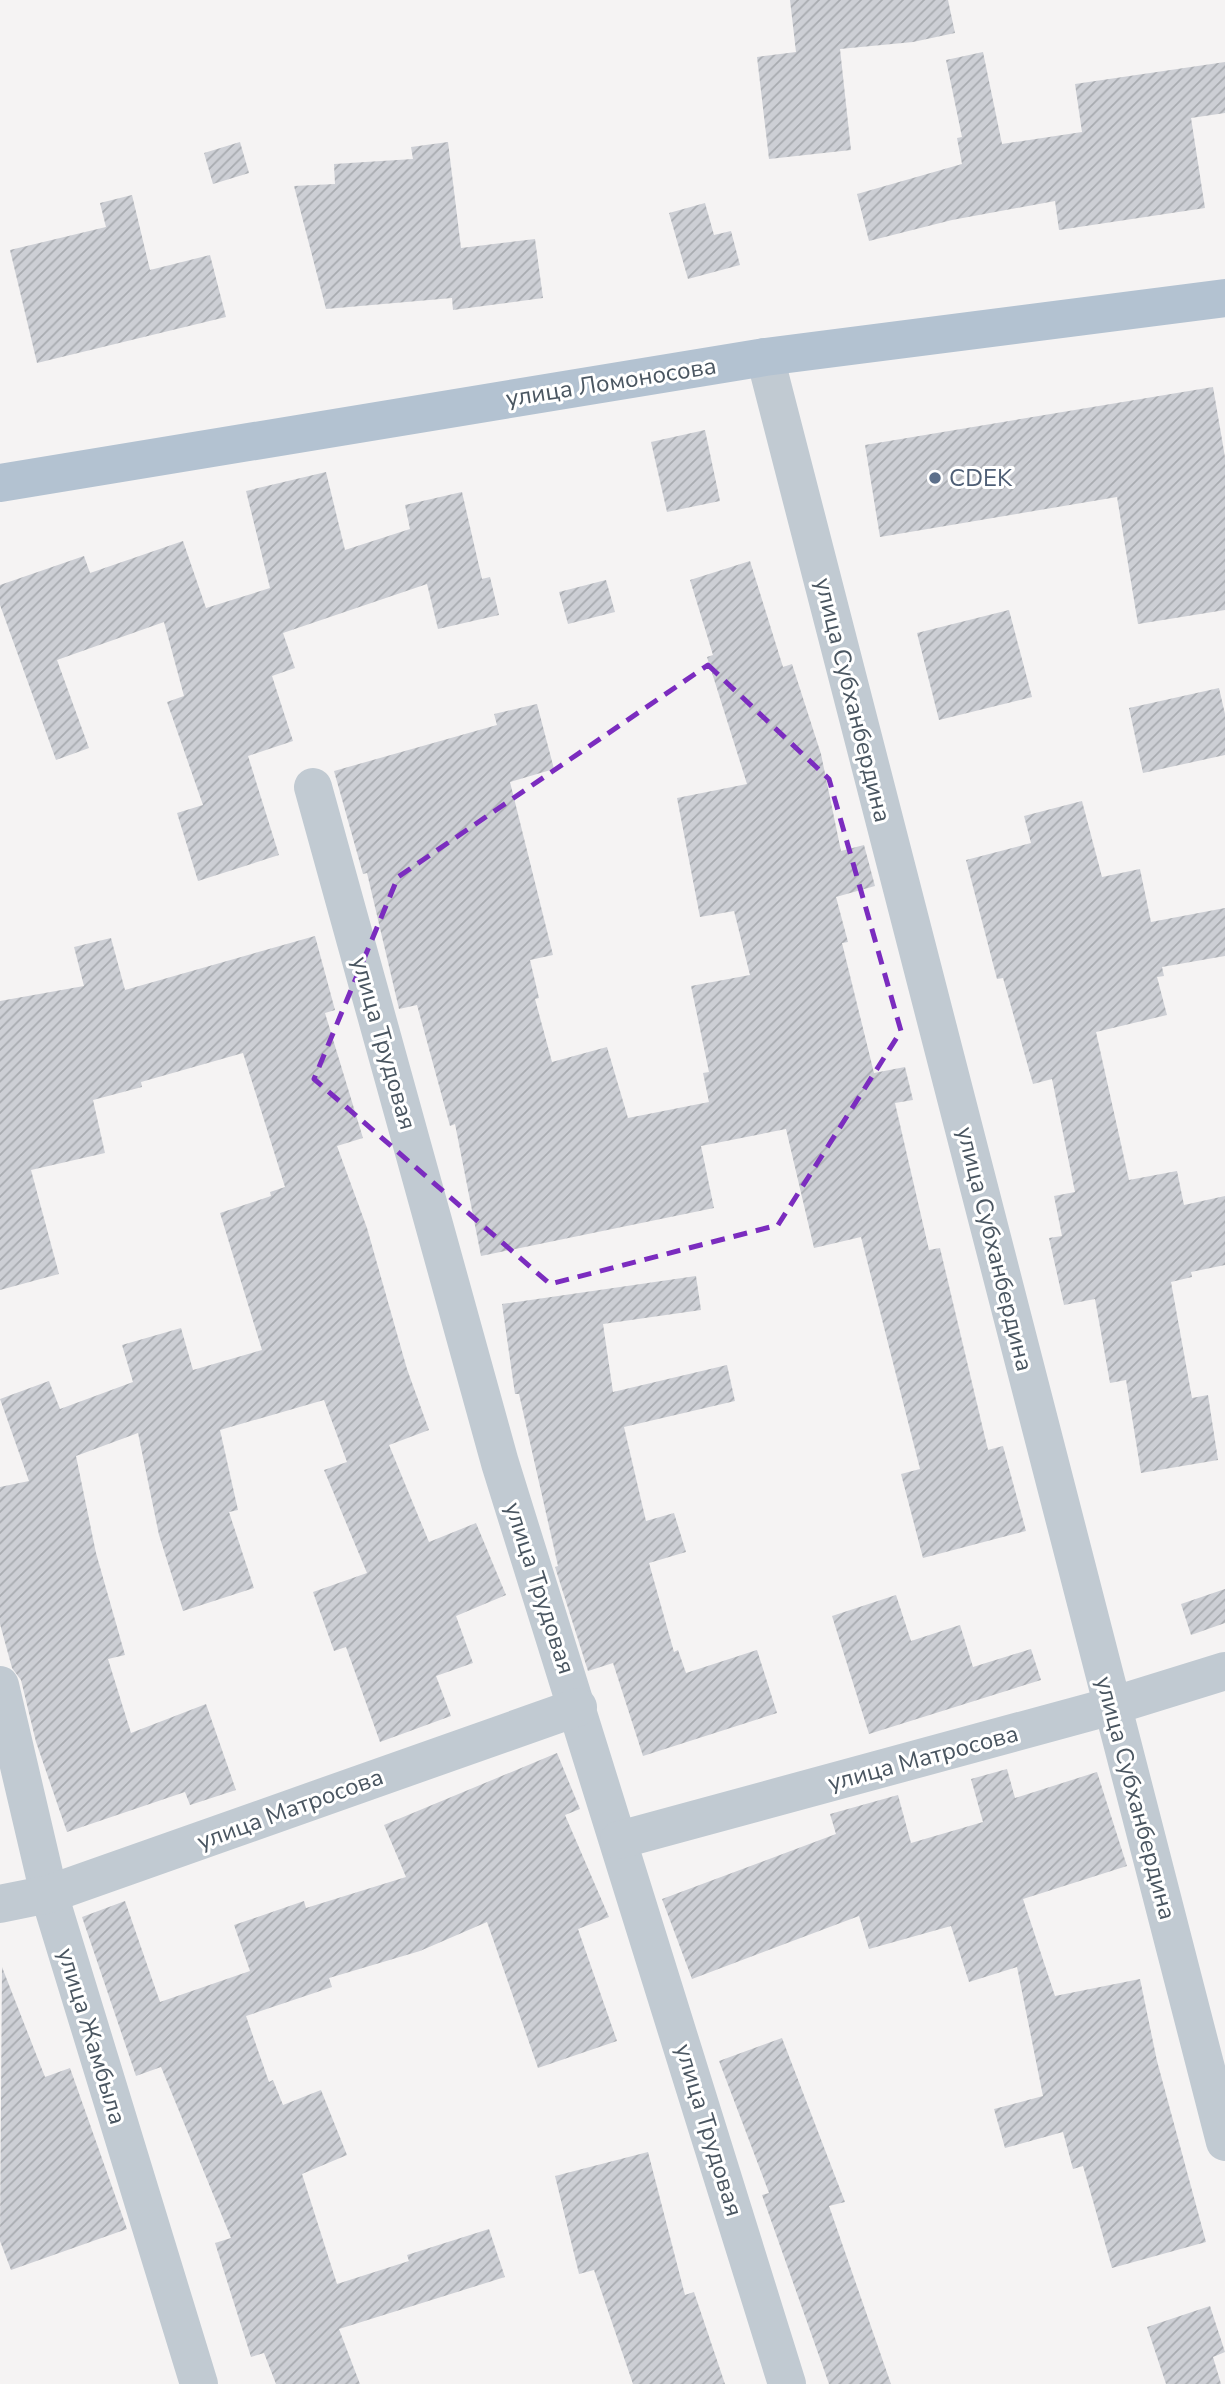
<svg xmlns="http://www.w3.org/2000/svg" width="1225" height="2384" viewBox="0 0 1225 2384" font-family="'Nunito Sans',sans-serif">
  <style>
    .building { fill: url(#building-hatch) }
    .lines { fill: none; stroke-linecap: round; stroke-linejoin: round }
    .minor { stroke: #c1cad2; stroke-width: 38 }
    .primary { stroke: #b3c2d1; stroke-width: 38 }
    .marked { fill: none; stroke: #7b2cbf; stroke-width: 5; stroke-dasharray: 14 9; stroke-linejoin: round }
    .service-dot { fill: #5c6f8a; stroke: #fff; stroke-width: 2.5 }
    .labels { text-anchor: middle; dominant-baseline: central; stroke-width: 6; stroke-linejoin: round; paint-order: stroke }
    .street-label { font-size: 24px; fill: #4a5661; stroke: #fff }
    .service-label { font-size: 24px; fill: #4e5e75; stroke: #fff; text-anchor: start }
  </style>
  <defs>
    <pattern id="building-hatch" width="6" height="6" patternUnits="userSpaceOnUse" patternTransform="scale(1.75)"><rect width="6" height="6" fill="#cdcfd5"/><path d="M-1 1l2-2M0 6l6-6M5 7l2-2" fill="none" stroke="#a8abb0"/></pattern>
  </defs>
  <rect width="100%" height="100%" fill="#f5f3f3"/>
  <g class="building">
    <path d="M790 0H948L955 33 913 42 840 49 851 150 769 159 757 57 796 52Z"/>
    <path d="M983 52 1002 144 1082 132 1075 84 1225 62V113L1191 118 1205 208 1059 230 1055 201 952 220 869 241 857 194 962 164 957 138 962 137 946 60Z"/>
    <path d="M240 142 249 173 213 184 204 153Z"/>
    <path d="M448 142 461 248 535 239 543 298 453 310 452 298 326 309 294 186 335 184 334 164 413 159 411 147Z"/>
    <path d="M132 195 150 270 210 255 226 317 37 363 10 250 106 227 100 203Z"/>
    <path d="M705 203 714 235 731 231 740 265 688 279 669 213Z"/>
    <path d="M1213 387 1225 457V610L1138 624 1117 497 880 537 865 445Z"/>
    <path d="M705 430 720 501 667 512 651 442Z"/>
    <path d="M326 472 345 550 410 529 405 505 462 492 482 579 490 577 499 615 438 629 427 584 283 633 295 668 272 676 293 741 248 756 279 855 198 881 177 813 203 805 167 702 184 696 164 622 57 660 89 748 56 760 0 605V585L84 556 90 573 183 541 206 608 270 588 246 491Z"/>
    <path d="M750 561 783 667 792 664 821 754 841 851 864 845 875 886 836 897 848 942 842 943 874 1073 905 1067 913 1100 895 1103 929 1250 940 1248 988 1450 1003 1446 1026 1531 923 1558 901 1474 920 1469 861 1237 814 1248 786 1129 701 1146 714 1208 481 1256 455 1124 450 1126 417 1005 399 1009 367 873 363 874 334 771 497 725 494 714 537 704 554 769 510 782 553 955 530 960 539 998 535 999 552 1062 607 1047 628 1118 709 1102 703 1073 709 1072 691 986 750 975 734 911 700 917 677 798 747 784 707 657 713 655 690 580Z"/>
    <path d="M606 580 615 612 568 624 559 592Z"/>
    <path d="M1009 610 1032 697 939 720 917 633Z"/>
    <path d="M1219 688 1225 714V755L1143 773 1129 708Z"/>
    <path d="M1082 801 1102 877 1140 869 1151 922 1225 908V956L1162 967 1164 976 1157 977 1167 1015 1096 1032 1129 1180 1177 1171 1184 1205 1225 1196V1265L1191 1272 1192 1277 1171 1282 1192 1398 1208 1395 1218 1460 1141 1473 1126 1380 1110 1383 1095 1299 1064 1305 1049 1238 1062 1236 1054 1196 1075 1192 1052 1079 1033 1084 1003 978 997 979 966 860 1031 843 1024 816Z"/>
    <path d="M315 936 335 1010 325 1013 363 1138 337 1146 367 1228 407 1369 429 1430 389 1445 429 1542 476 1523 506 1595 456 1616 473 1663 436 1676 451 1716 380 1742 346 1647 334 1651 313 1592 367 1573 324 1470 347 1462 324 1400 220 1430 238 1510 229 1512 254 1588 183 1611 159 1535 138 1433 76 1456 96 1553 125 1655 108 1659 131 1733 206 1704 236 1790 190 1805 185 1792 67 1832 36 1742 21 1680 12 1668 0 1624V1487L29 1481 0 1399 49 1381 60 1409 133 1382 122 1345 181 1328 193 1370 262 1350 220 1213 271 1196 270 1192 285 1187 243 1053 141 1082 142 1087 93 1100 105 1153 31 1170 59 1274 0 1290V1001L84 986 74 947 111 938 125 990Z"/>
    <path d="M696 1276 701 1310 603 1324 613 1392 727 1365 735 1401 624 1427 646 1521 674 1513 686 1552 649 1563 674 1652 678 1650 686 1673 757 1650 777 1713 643 1756 613 1663 588 1671 555 1567 558 1566 519 1394H515L502 1304Z"/>
    <path d="M1225 1589V1623L1191 1635 1181 1604Z"/>
    <path d="M896 1595 911 1641 960 1625 973 1667 1031 1649 1041 1680 869 1734 832 1616Z"/>
    <path d="M557 1753 580 1809 565 1815 609 1917 578 1929 617 2041 538 2068 487 1922 420 1951 329 1978 332 1987 246 2016 269 2082 273 2080 283 2105 321 2090 347 2155 302 2174 337 2284 409 2261 407 2255 489 2229 505 2277 339 2329 360 2384H276L264 2353 251 2357 215 2243 231 2238 161 2067 136 2076 82 1917 125 1901 160 2002 250 1971 234 1925 304 1901 306 1908 406 1877 384 1825Z"/>
    <path d="M1007 1769 1015 1798 1097 1772 1127 1866 1023 1899 1055 1996 1140 1979 1157 2061 1206 2242 1112 2268 1083 2166 1073 2169 1063 2132 1005 2148 994 2109 1043 2096 1017 1967 969 1982 951 1926 869 1949 859 1916 692 1979 662 1899 836 1834 830 1814 898 1795 911 1843 983 1822 971 1779Z"/>
    <path d="M2 1967 45 2077 70 2068 127 2229 11 2270 0 2241Z"/>
    <path d="M782 2038 845 2202 829 2206 891 2384H829L762 2195 769 2193 719 2061Z"/>
    <path d="M648 2152 685 2295 694 2292 725 2384H633L594 2270 579 2274 555 2176Z"/>
    <path d="M1210 2306 1225 2352 1213 2357 1221 2384H1166L1147 2327Z"/>
  </g>
  <g class="lines">
    <g class="minor">
      <path d="M765 357 1225 2142"/>
      <path d="M313 787 500 1463 787 2384"/>
      <path d="M0 1685 49 1894 199 2384"/>
      <path d="M619 1840 1112 1706 1225 1671"/>
      <path d="M0 1904 49 1894 578 1707"/>
    </g>
    <path class="primary" d="M0 483 765 357 1225 298"/>
  </g>
  <path class="marked" d="M708 665 829 779 901 1031 778 1225 550 1284 314 1079 398 877Z"/>
  <circle class="service-dot" cx="935" cy="478" r="7"/>
  <g class="labels">
    <g class="street-label">
      <text transform="translate(611 382) rotate(-9)">улица Ломоносова</text>
      <text transform="translate(853 700) rotate(76)">улица Субханбердина</text>
      <text transform="translate(384 1043) rotate(74)">улица Трудовая</text>
      <text transform="translate(995 1249) rotate(76)">улица Субханбердина</text>
      <text transform="translate(540 1588) rotate(72)">улица Трудовая</text>
      <text transform="translate(923 1758) rotate(-15)">улица Матросова</text>
      <text transform="translate(1136 1798) rotate(75)">улица Субханбердина</text>
      <text transform="translate(290 1809) rotate(-20)">улица Матросова</text>
      <text transform="translate(92 2036) rotate(73)">улица Жамбыла</text>
      <text transform="translate(709 2130) rotate(73)">улица Трудовая</text>
    </g>
    <g class="service-label">
      <text x="949" y="478">CDEK</text>
    </g>
  </g>
</svg>
